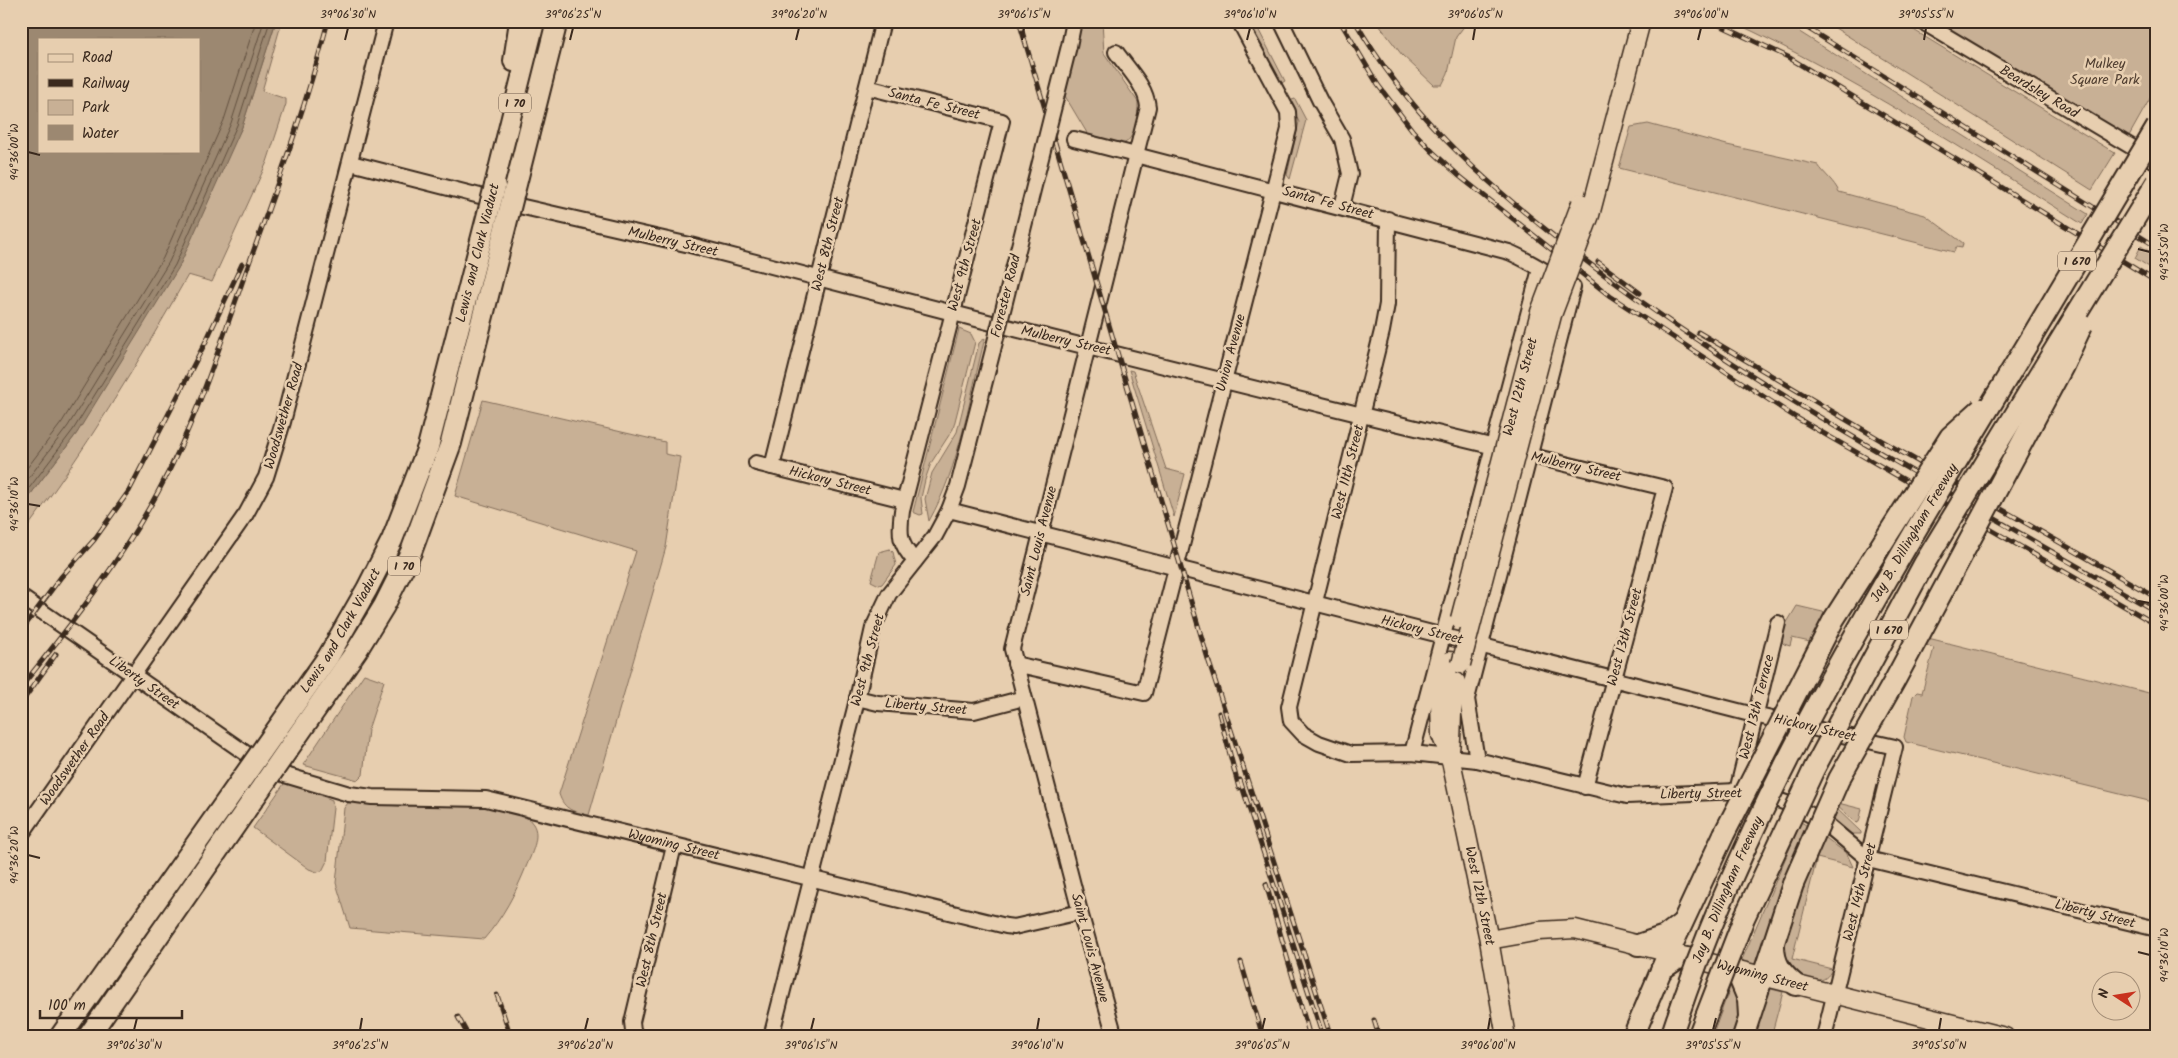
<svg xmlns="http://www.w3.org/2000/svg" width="2178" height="1058" viewBox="0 0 2178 1058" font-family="Kalam,sans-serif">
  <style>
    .green { fill: #c8b095; stroke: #826d5a }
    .water { fill: #9c8871; stroke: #756250; fill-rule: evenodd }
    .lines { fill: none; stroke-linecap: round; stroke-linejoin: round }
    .shore { stroke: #62503f; stroke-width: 1 }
    .minor-casing { stroke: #3b2a1e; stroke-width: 18 }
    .major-casing { stroke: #3b2a1e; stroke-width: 21 }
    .highway-casing { stroke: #3b2a1e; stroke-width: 24 }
    .minor { stroke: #e7ceaf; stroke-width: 14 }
    .major { stroke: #e7ceaf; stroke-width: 18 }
    .highway { stroke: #e7ceaf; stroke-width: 20 }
    .rail-casing { stroke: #3b2a1e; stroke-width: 5 }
    .rail { stroke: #e7ceaf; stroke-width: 3; stroke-dasharray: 9; stroke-linecap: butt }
    .minor-bridge-casing { stroke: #3b2a1e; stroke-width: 18; stroke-linecap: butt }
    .major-bridge-casing { stroke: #3b2a1e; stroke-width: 21; stroke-linecap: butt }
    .highway-bridge-casing { stroke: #3b2a1e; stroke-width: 24; stroke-linecap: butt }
    .minor-bridge { stroke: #e7ceaf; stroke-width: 14 }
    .major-bridge { stroke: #e7ceaf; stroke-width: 18 }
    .highway-bridge { stroke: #e7ceaf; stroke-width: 20 }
    .ticks { fill: none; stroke: #3b2a1e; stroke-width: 2 }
    .labels { text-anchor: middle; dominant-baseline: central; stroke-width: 5; stroke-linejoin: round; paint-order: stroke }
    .shield { fill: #e7ceaf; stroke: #6f5b4a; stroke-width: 1 }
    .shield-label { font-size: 12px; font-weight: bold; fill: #3b2a1e }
    .park-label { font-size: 14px; fill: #503e30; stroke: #e7ceaf }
    .street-label { font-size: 14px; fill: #3b2a1e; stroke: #e7ceaf }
    .neatline { fill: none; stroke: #3b2a1e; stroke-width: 2 }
    .ticks-label { font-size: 12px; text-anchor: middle; fill: #3b2a1e }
  </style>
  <rect width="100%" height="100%" fill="#e7ceaf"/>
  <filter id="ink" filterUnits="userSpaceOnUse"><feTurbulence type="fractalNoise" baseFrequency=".02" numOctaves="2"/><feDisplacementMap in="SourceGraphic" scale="10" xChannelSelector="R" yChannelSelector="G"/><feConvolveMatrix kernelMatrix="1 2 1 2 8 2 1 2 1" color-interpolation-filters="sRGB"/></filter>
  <g filter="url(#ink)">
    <g class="green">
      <path d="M276 21H282L262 91 286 99V104L267 162 212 282 188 275C137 365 84 453 21 536V507L77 433 242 127Z"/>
      <path d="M1082 21H1102L1104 53 1138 102C1138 116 1136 140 1121 145L1090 138 1065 96Z"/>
      <path d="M1246 21H1254L1285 81 1280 84Z"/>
      <path d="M1376 21H1468L1456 37 1448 73 1442 85H1434L1402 55Z"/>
      <path d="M1731 21H1782L2088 214 2082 224C1968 152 1854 78 1731 21Z"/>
      <path d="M1824 21H1899L2115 153 2092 190Z"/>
      <path d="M1918 21H2135L2154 26 2157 21V86L2125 143Z"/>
      <path d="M1295 99 1306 120 1290 179 1287 175 1299 122 1289 101Z"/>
      <path d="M1648 124 1727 145 1818 165C1825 175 1834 181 1839 192L1925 215 1963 243 1962 248 1956 247 1954 252 1619 168 1631 127Z"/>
      <path d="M2141 246 2157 256V272L2135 258Z"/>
      <path d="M959 329 971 334 975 342 953 429 931 463 925 480 921 498 923 514 920 515 913 512Z"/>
      <path d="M985 338C969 399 960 466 929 521L925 499 932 473 957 432 979 343Z"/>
      <path d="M1129 370 1133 371 1166 469 1185 474 1174 517Z"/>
      <path d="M483 400 665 442V454L680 457 666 547 589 815C574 812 564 810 559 794L636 551 455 496Z"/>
      <path d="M890 549 893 552 896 565 882 584 879 585 871 581 879 552Z"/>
      <path d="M1797 606 1827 613 1810 642 1792 638 1790 646 1784 644 1780 640 1783 629Z"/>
      <path d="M1928 638 2157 695V803L1906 742 1904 737 1913 696 1917 692 1922 693 1934 648 1926 645Z"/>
      <path d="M364 674 384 681 368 730 363 775 358 780 303 765Z"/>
      <path d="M286 781 332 800 333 808 327 861 322 871 317 872 309 869 253 828Z"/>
      <path d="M348 803C365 804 383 805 401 806 426 806 520 800 533 824 541 836 531 855 526 867 515 894 503 917 484 939L350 928 336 883 344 808Z"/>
      <path d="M1838 803 1862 809 1859 822 1856 823 1837 806Z"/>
      <path d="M1835 807 1861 832V834H1850L1829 819Z"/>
      <path d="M1801 822 1811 828 1757 966 1741 962Z"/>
      <path d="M1822 835 1847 854 1853 867 1817 858 1792 959 1832 969C1825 986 1810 980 1795 978L1779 948Z"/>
      <path d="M1732 982 1742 995 1738 1037H1712Z"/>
      <path d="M1767 988 1783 992 1771 1037H1748Z"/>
    </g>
    <path class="water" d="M21 21H276L242 127 179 267 77 433 21 507ZM39 39H199V151H39Z"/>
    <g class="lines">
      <g class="shore">
        <path d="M21 476 62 422 163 258 224 120 256 21"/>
        <path d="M21 488 68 426 169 262 231 123 264 21"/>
        <path d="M21 499 73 430 175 265 237 125 270 21"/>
      </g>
      <defs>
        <g id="minor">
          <path d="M1281 21 1320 101 1342 139 1350 174 1342 207"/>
          <path d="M1921 21 2157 162"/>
          <path d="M1069 46 1074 21"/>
          <path d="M867 87 1002 121 902 511C899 534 899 544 915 561"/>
          <path d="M1074 139 1509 252C1532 262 1552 276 1573 287L1467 699 1477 760"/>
          <path d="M351 163 519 206 690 245 1011 328 1362 415 1665 488 1585 787"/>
          <path d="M1388 219 1387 304 1382 331 1289 707 1291 721 1303 734 1319 743 1351 754 1412 753 1477 760 1627 796 1737 791 1772 798 1792 805 1824 822 1868 859 2157 929"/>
          <path d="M756 463 904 500"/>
          <path d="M772 467 883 21"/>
          <path d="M949 510 1754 715 1895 747 1824 1037"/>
          <path id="s1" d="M21 597 254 759 285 775 349 794 372 797 486 799 1006 926 1014 927 1080 912"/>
          <path d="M1015 664 1144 693 1289 129 1288 112 1239 21"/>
          <path d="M857 698 878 703 974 711 1024 698"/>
          <path d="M1412 753 1540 269"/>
          <path d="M1737 791 1778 623"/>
          <path d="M21 835 246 514 266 477 283 422 386 21"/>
          <path d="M638 1037 633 1031 632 1022 674 846"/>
          <path d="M771 1037 855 708 873 628 889 594 935 536 949 510 958 486 993 350"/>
          <path d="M1115 1037 1080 912 1012 649 1148 107C1146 86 1128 69 1116 52"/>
        </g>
        <g id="major">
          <path id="s2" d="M1450 661 1440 701 1441 735 1450 756 1457 789 1489 940 1506 1037"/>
          <path d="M1450 750C1453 728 1450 704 1456 682"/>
          <path id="s3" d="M1489 940 1539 931 1575 929 2005 1037"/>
        </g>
        <g id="highway">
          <path d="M514 61 520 21"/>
          <path d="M495 186 536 21"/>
          <path d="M1638 945 1665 936 1682 923"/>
          <path d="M1774 946C1774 964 1782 974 1796 985"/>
          <path d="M1661 970 1677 959 1687 958"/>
          <path d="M1736 970 1748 999 1749 1016"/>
          <path d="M1633 1037 1668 954 1724 834"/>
          <path d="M1743 1037 1793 884"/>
        </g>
      </defs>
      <use href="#minor" class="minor-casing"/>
      <use href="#major" class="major-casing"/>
      <use href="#highway" class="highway-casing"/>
      <use href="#minor" class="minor"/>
      <use href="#major" class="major"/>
      <use href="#highway" class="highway"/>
      <defs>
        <g id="rail">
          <path d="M1019 21 1208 659 1331 1037"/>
          <path d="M1340 21 1378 85 1413 131 1433 152 1458 175 1610 296 1795 417 2157 625"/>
          <path d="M1355 21C1406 111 1480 178 1560 241 1659 319 1764 385 1872 448 1967 503 2062 558 2157 612"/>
          <path d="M1711 21 1788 57 2157 282"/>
          <path d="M1796 21 2157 247"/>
          <path d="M1598 262 1640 293"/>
          <path d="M1698 332 1884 442 2157 598"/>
          <path d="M21 631 61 577 94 540 129 491 206 341 242 264"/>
          <path d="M21 687C71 625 120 562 158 492 194 426 217 354 242 283 273 196 305 111 328 21"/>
          <path d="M21 703 56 654"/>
          <path d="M1219 713 1239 788"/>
          <path d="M1240 780 1323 1037"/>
          <path d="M1266 884 1310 1037"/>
          <path d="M1241 962 1263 1037"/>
          <path d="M497 995 511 1037"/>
          <path d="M458 1017 469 1037"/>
          <path d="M1374 1020 1379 1037"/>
        </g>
      </defs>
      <use href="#rail" class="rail-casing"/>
      <use href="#rail" class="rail"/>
      <defs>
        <path id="minor-bridge" d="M993 350 1069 46"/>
        <g id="major-bridge">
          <path id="s4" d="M1460 619 1540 312 1581 203"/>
          <path d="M1461 664 1552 315 1590 215 1641 21"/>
        </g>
        <g id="highway-bridge">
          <path d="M1724 834 1834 619 1950 437 1981 409"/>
          <path d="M1793 884 1839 779 1895 680 2063 366 2082 325"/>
          <path id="s5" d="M60 1037 328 657 367 589 392 540 428 447 495 186"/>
          <path d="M88 1037 357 650 384 606 411 552 451 443 557 21"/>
          <path id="s6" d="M1671 1037C1735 838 1840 657 1946 479 2017 362 2087 245 2157 127"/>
          <path d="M1698 1037 1744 918 1814 769 1924 564 2157 182"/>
        </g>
      </defs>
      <use href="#minor-bridge" class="minor-bridge-casing"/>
      <use href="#major-bridge" class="major-bridge-casing"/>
      <use href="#highway-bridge" class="highway-bridge-casing"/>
      <use href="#minor-bridge" class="minor-bridge"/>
      <use href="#major-bridge" class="major-bridge"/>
      <use href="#highway-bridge" class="highway-bridge"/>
    </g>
  </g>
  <path class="ticks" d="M345 40 348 28M570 40 573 28M796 40 799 28M1022 40 1024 28M1247 40 1250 28M1473 40 1475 28M1698 40 1701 28M1924 40 1926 28M28 152 40 155M2138 249 2150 252M28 504 40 506M2138 601 2150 603M28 855 40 858M2138 952 2150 955M134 1030 137 1018M360 1030 362 1018M585 1030 588 1018M811 1030 814 1018M1037 1030 1039 1018M1262 1030 1265 1018M1488 1030 1490 1018M1713 1030 1716 1018M1939 1030 1941 1018"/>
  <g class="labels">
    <g class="shield">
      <rect x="499" y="93.5" width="32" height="19" rx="4"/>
      <rect x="2058" y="251.5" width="38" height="19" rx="4"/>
      <rect x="388" y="556.5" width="32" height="19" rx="4"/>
      <rect x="1870" y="620.5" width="38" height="19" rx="4"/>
    </g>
    <g class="shield-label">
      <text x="515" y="103">I 70</text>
      <text x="2077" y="261">I 670</text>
      <text x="404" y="566">I 70</text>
      <text x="1889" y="630">I 670</text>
    </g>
    <g class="park-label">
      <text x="2105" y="64">Mulkey<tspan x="2105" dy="16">Square Park</tspan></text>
    </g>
    <g class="street-label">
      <text transform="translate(2039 92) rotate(31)">Beardsley Road</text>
      <text transform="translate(934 104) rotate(14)">Santa Fe Street</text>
      <text transform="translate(1328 203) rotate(15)">Santa Fe Street</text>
      <text transform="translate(673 242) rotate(13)">Mulberry Street</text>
      <text transform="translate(828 244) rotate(-76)">West 8th Street</text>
      <text transform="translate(478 253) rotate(-76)">Lewis and Clark Viaduct</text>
      <text transform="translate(965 265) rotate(-75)">West 9th Street</text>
      <text transform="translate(1006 296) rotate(-76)">Forrester Road</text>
      <text transform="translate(1066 341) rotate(13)">Mulberry Street</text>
      <text transform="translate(1231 353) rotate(-75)">Union Avenue</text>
      <text stroke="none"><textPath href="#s4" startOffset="240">West 12th Street</textPath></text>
      <text transform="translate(284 416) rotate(-74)">Woodswether Road</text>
      <text transform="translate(1576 467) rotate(13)">Mulberry Street</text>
      <text transform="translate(1348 472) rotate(-76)">West 11th Street</text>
      <text transform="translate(830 481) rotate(14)">Hickory Street</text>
      <text stroke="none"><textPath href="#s6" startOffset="561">Jay B. Dillingham Freeway</textPath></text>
      <text transform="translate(1039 541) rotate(-76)">Saint Louis Avenue</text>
      <text stroke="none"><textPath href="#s5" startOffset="494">Lewis and Clark Viaduct</textPath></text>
      <text transform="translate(1422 630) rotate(14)">Hickory Street</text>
      <text transform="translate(1625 637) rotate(-75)">West 13th Street</text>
      <text transform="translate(868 660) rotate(-75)">West 9th Street</text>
      <text transform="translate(144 683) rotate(35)">Liberty Street</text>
      <text transform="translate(926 707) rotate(5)">Liberty Street</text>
      <text transform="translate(1757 707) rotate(-76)">West 13th Terrace</text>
      <text transform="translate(1815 728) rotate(13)">Hickory Street</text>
      <text transform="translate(75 759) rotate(-55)">Woodswether Road</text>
      <text transform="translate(1701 794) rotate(-1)">Liberty Street</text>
      <text stroke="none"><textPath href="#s1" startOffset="716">Wyoming Street</textPath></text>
      <text stroke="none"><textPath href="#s6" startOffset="158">Jay B. Dillingham Freeway</textPath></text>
      <text transform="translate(1860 892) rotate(-76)">West 14th Street</text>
      <text stroke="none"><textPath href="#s2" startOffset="241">West 12th Street</textPath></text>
      <text transform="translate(2095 914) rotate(14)">Liberty Street</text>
      <text transform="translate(652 940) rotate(-77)">West 8th Street</text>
      <text transform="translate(1090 948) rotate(75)">Saint Louis Avenue</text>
      <text stroke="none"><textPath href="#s3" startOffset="280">Wyoming Street</textPath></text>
    </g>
  </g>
  <rect width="2178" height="1058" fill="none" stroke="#e7ceaf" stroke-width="55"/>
  <rect x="38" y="38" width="162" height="115" fill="#e7ceaf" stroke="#a28c75"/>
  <rect x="48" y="54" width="25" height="8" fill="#e7ceaf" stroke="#a28c75"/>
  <text x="82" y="62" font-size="15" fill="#3b2a1e">Road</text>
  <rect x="48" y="79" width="25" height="8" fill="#3b2a1e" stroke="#a28c75"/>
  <text x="82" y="88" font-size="15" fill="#3b2a1e">Railway</text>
  <rect x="48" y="100" width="25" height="15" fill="#c8b095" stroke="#a28c75"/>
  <text x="82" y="112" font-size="15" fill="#3b2a1e">Park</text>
  <rect x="48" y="125" width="25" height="15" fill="#9c8871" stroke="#a28c75"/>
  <text x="82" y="138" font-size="15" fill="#3b2a1e">Water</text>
  <g transform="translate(2116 996) rotate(282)"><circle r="24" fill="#e7ceaf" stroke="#a28c75"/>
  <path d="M0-4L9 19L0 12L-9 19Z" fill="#c8321e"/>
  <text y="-8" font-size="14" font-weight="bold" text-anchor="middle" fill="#3b2a1e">N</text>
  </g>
  <path d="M40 1010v8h142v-8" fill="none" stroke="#3b2a1e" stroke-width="2.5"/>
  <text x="48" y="1010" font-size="15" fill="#3b2a1e" stroke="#e7ceaf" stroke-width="4" paint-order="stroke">100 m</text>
  <rect x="28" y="28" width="2122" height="1002" class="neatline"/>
  <g class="ticks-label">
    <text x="348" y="18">39°06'30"N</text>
    <text x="573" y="18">39°06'25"N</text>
    <text x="799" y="18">39°06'20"N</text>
    <text x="1024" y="18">39°06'15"N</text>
    <text x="1250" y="18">39°06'10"N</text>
    <text x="1475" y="18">39°06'05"N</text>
    <text x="1701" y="18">39°06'00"N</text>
    <text x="1926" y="18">39°05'55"N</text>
    <text transform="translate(14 152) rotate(-90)" y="4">94°36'00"W</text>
    <text transform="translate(2164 252) rotate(-90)" y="4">94°35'50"W</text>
    <text transform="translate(14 504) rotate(-90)" y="4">94°36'10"W</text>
    <text transform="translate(2164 603) rotate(-90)" y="4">94°36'00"W</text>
    <text transform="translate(14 855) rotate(-90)" y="4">94°36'20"W</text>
    <text transform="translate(2164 955) rotate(-90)" y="4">94°36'10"W</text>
    <text x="134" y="1049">39°06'30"N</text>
    <text x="360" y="1049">39°06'25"N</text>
    <text x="585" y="1049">39°06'20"N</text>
    <text x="811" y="1049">39°06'15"N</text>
    <text x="1037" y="1049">39°06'10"N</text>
    <text x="1262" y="1049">39°06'05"N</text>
    <text x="1488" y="1049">39°06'00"N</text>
    <text x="1713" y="1049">39°05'55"N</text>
    <text x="1939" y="1049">39°05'50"N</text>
  </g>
</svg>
